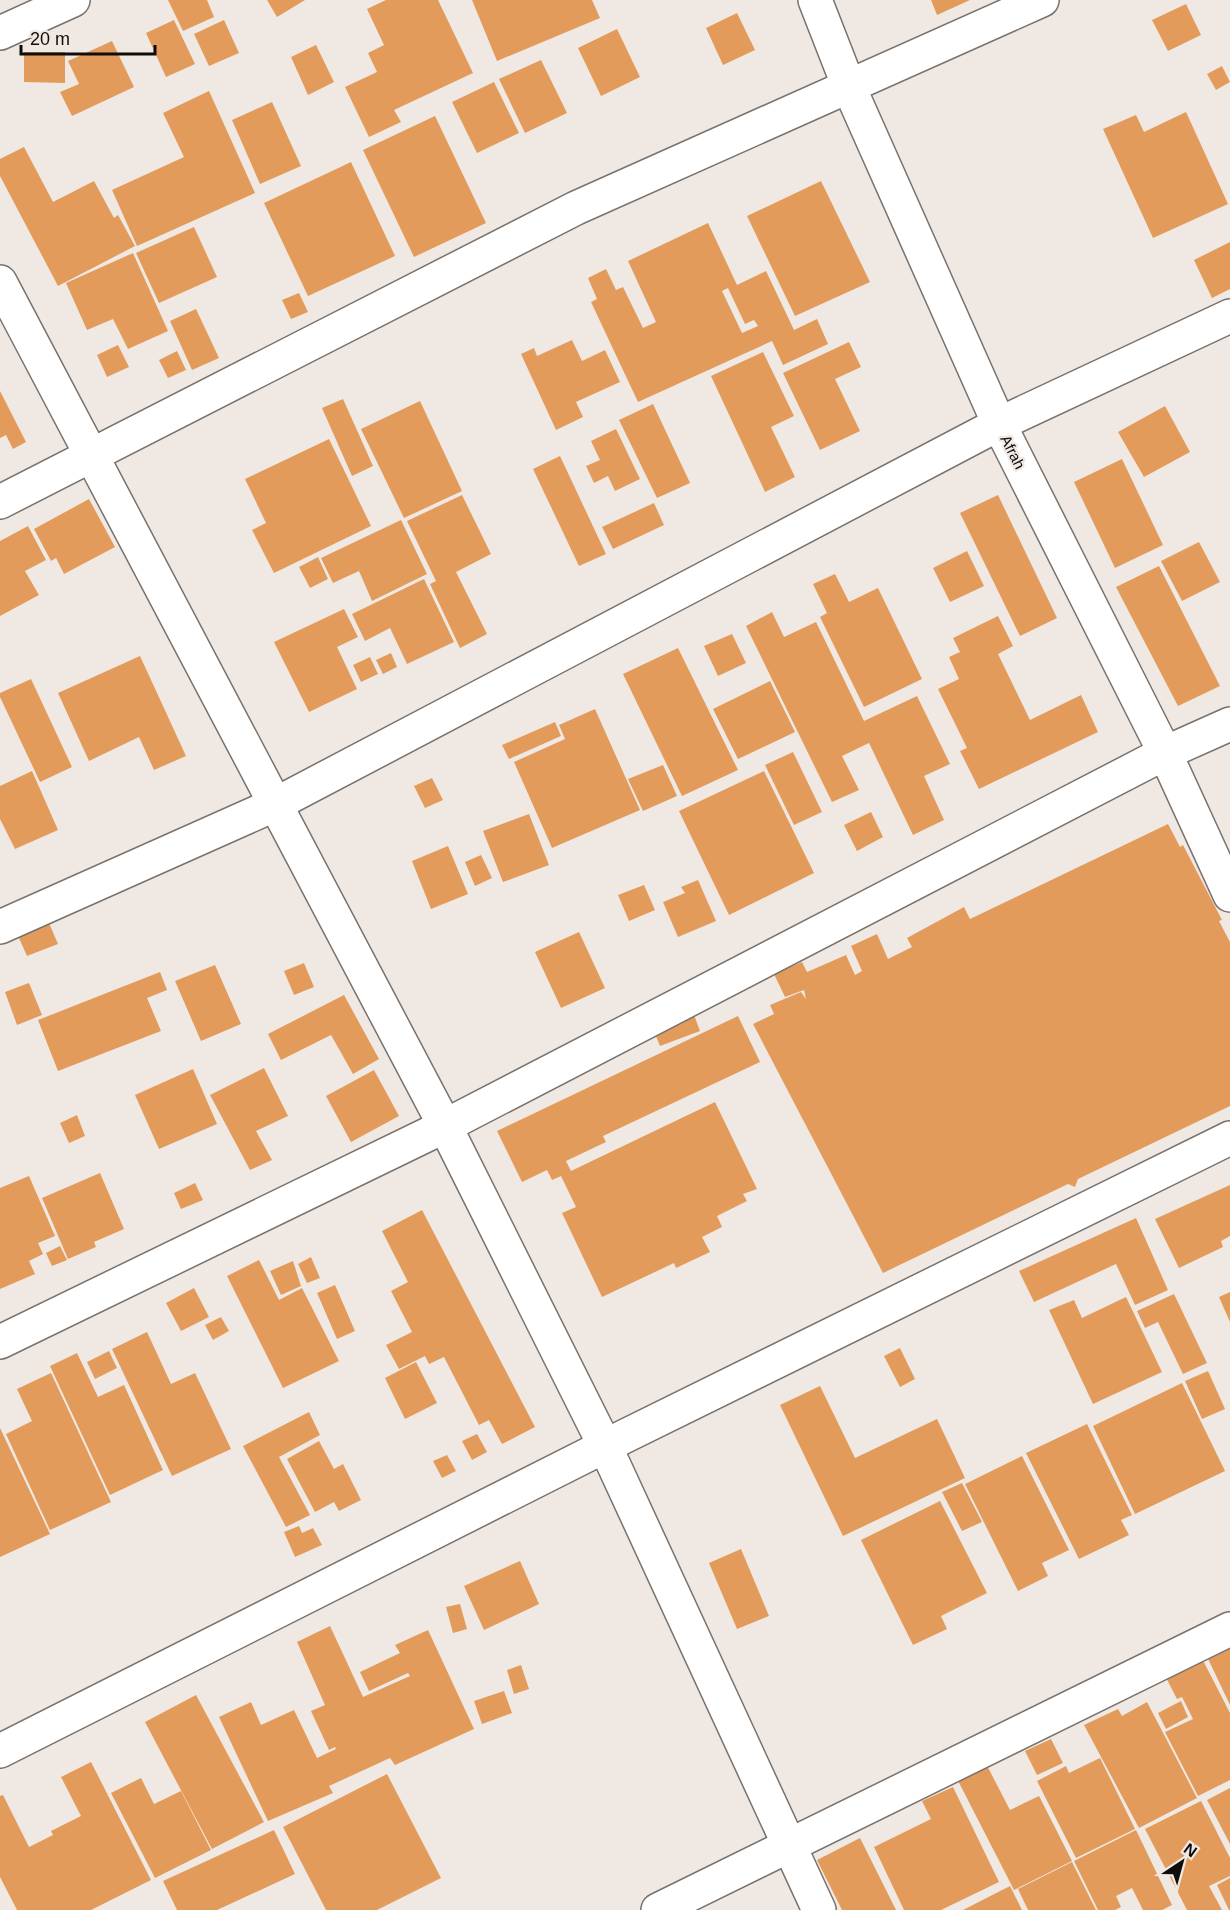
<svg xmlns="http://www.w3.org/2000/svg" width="1230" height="1910" viewBox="0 0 1230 1910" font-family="Helvetica,sans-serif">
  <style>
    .building { fill: #e39b5b; fill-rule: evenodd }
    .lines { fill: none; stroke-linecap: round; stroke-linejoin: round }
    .minor-casing { stroke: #78716c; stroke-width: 36 }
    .tertiary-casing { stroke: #78716c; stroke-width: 36 }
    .minor { stroke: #fff; stroke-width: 33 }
    .tertiary { stroke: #fff; stroke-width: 33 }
    .labels { text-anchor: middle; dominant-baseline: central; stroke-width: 4.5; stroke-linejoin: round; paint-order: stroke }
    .street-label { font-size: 15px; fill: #0f0d0b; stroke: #f0e9e3 }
  </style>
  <rect width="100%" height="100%" fill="#f0e9e3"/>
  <g class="building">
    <path d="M168 0H207L214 17 183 31Z"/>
    <path d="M267 0H305L277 17Z"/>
    <path d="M386 0H438L473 73 394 110 401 122 369 137 345 87 377 72 368 53 384 45 367 9Z"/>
    <path d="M472 0H592L600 18 497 61Z"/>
    <path d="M931 0H970L937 15Z"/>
    <path d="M1186 4 1201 35 1168 51 1152 20Z"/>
    <path d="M737 13 755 50 723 65 706 28Z"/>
    <path d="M174 20 195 64 166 77 146 33Z"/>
    <path d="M224 20 239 53 209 66 194 34Z"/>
    <path d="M617 29 640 77 601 96 578 48Z"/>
    <path d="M112 41 134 87 72 116 60 92 79 84 68 61Z"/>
    <path d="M316 45 334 82 308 95 291 57Z"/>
    <path d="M24 52H65V83L24 82Z"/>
    <path d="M541 60 567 113 525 133 499 79Z"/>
    <path d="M1222 66 1230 82 1216 90 1207 74Z"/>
    <path d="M494 82 519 133 477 153 452 102Z"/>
    <path d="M209 91 255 193 137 246 112 190 184 157 163 113Z"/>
    <path d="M272 102 301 166 260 184 232 120Z"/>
    <path d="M1186 112 1228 204 1153 238 1103 129 1136 115 1144 132Z"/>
    <path d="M435 116 486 223 414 257 363 150Z"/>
    <path d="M24 147 53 202 94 181 114 218 118 215 135 246 58 286 0 176V159Z"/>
    <path d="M351 162 395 256 308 296 264 203Z"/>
    <path d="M821 181 870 282 795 316 747 216Z"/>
    <path d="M708 223 737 285 766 271 794 330 817 319 828 344 783 365 772 341 638 402 591 302 597 299 588 278 606 269 616 290 623 287 643 328 656 322 628 261ZM728 288 745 324 754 320 758 326 742 333 722 291Z"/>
    <path d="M194 227 217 277 159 303 136 253Z"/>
    <path d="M1230 242V289L1212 298 1194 260Z"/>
    <path d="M133 253 168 331 128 349 113 319 87 330 66 283Z"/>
    <path d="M299 293 308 312 291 319 282 300Z"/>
    <path d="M196 309 219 358 192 370 170 321Z"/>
    <path d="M572 340 582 361 605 350 620 382 576 402 583 417 556 430 521 354 534 348 537 356Z"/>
    <path d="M849 342 861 367 835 379 860 431 820 450 783 373Z"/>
    <path d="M118 345 129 367 107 377 97 355Z"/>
    <path d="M177 351 186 370 168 378 159 360Z"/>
    <path d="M763 352 794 416 771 427 795 477 765 492 711 376Z"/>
    <path d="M0 391 26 442 13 449 6 435 0 438Z"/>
    <path d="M343 399 373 466 352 476 322 408Z"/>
    <path d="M420 401 462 491 404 518 361 429Z"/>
    <path d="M653 404 690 483 657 498 619 420Z"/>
    <path d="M1165 406 1190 452 1144 477 1118 432Z"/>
    <path d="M616 429 640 479 615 491 608 476 594 483 586 466 600 460 591 441Z"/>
    <path d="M329 439 371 526 274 573 252 530 266 523 245 479Z"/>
    <path d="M560 456 606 554 579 566 533 469Z"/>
    <path d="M1122 459 1163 545 1115 568 1074 482Z"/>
    <path d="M462 495 491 554 456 572 487 634 460 648 430 584 436 581 407 521Z"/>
    <path d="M998 495 1057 618 1020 636 960 513Z"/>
    <path d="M89 499 115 547 64 574 56 558 51 561 34 529Z"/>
    <path d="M654 503 664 525 613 549 602 527Z"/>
    <path d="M401 520 427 574 372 601 359 571 333 583 321 558Z"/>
    <path d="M28 526 46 560 25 571 39 595 0 616V541Z"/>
    <path d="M1199 542 1220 582 1182 601 1161 561Z"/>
    <path d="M967 551 984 586 950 602 933 568Z"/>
    <path d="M318 557 328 579 310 588 299 567Z"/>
    <path d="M1159 566 1220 686 1178 706 1116 587Z"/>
    <path d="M835 574 849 602 878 588 922 679 864 707 820 617 827 613 813 584Z"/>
    <path d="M424 579 454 642 407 664 390 628 365 641 352 614Z"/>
    <path d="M344 609 358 637 337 647 357 689 309 712 274 642Z"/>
    <path d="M772 612 784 637 816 622 864 721 917 696 950 764 924 776 944 820 913 835 869 743 842 756 859 790 832 802 746 626Z"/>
    <path d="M998 616 1013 646 998 654 1030 720 1081 695 1098 732 979 789 960 751 967 748 938 689 959 679 949 657 960 652 953 638Z"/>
    <path d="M732 634 746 663 718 676 704 646Z"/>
    <path d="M678 648 738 770 682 796 623 674Z"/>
    <path d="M391 653 397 667 383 674 376 660Z"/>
    <path d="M140 656 186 756 154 770 139 737 89 761 58 693Z"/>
    <path d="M370 657 378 674 361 682 353 665Z"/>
    <path d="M31 679 72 767 40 782 0 697V693Z"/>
    <path d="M770 681 795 732 738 759 713 709Z"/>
    <path d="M595 709 640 810 552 848 514 762 565 739 559 725Z"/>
    <path d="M555 722 561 736 509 759 502 745Z"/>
    <path d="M793 752 822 812 794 825 765 765Z"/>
    <path d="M663 765 677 796 643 811 628 779Z"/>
    <path d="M32 771 58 830 15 849 0 819V786Z"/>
    <path d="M764 771 814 873 729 915 679 811Z"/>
    <path d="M432 778 443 800 425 808 414 786Z"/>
    <path d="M871 812 883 837 857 851 844 825Z"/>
    <path d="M529 814 549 865 503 882 483 831Z"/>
    <path d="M1168 824 1180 847 1183 845 1222 920 1219 921 1230 942V1106L1078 1179 1075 1187 1068 1184 883 1273 753 1024 774 1014 770 1005 801 992 806 999 804 990 785 997 774 974 802 962 807 972 846 955 855 975 862 971 851 946 877 934 888 959 912 947 907 938 964 907 970 919Z"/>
    <path d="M448 846 468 894 431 909 412 861Z"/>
    <path d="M481 855 492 878 475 886 465 862Z"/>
    <path d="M698 880 716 921 678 937 663 902 685 893 681 887Z"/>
    <path d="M644 885 655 910 629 921 618 895Z"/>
    <path d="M46 916 58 944 27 956 15 929Z"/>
    <path d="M579 932 605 988 561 1008 535 952Z"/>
    <path d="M304 963 314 987 294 995 284 971Z"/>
    <path d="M215 965 241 1024 201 1041 175 981Z"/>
    <path d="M160 972 167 990 147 998 161 1031 58 1071 38 1020Z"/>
    <path d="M29 983 42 1015 17 1025 5 992Z"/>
    <path d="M344 995 379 1059 353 1074 331 1035 281 1060 268 1034Z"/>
    <path d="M690 1004 700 1031 660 1046 649 1019Z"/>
    <path d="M738 1016 760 1062 603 1136 606 1142 566 1161 571 1171 715 1102 757 1189 743 1194 747 1201 717 1216 722 1227 702 1237 710 1252 676 1268 674 1263 602 1297 562 1213 576 1207 561 1176 552 1180 547 1170 522 1182 497 1131Z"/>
    <path d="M264 1068 288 1116 256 1131 272 1160 250 1170 210 1095Z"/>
    <path d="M193 1069 217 1124 159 1149 135 1095Z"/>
    <path d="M374 1070 399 1116 351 1142 326 1096Z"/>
    <path d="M77 1115 85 1136 69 1143 60 1123Z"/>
    <path d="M100 1173 124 1229 94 1242 96 1247 68 1259 42 1198Z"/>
    <path d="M29 1176 55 1236 38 1243 43 1254 29 1261 35 1274 0 1289V1188Z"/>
    <path d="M195 1183 203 1200 181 1209 174 1193Z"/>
    <path d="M1230 1185V1236L1221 1241 1223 1247 1179 1268 1155 1219Z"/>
    <path d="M422 1210 535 1427 502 1444 489 1420 479 1425 444 1357 429 1364 425 1356 399 1369 386 1345 412 1332 391 1291 408 1282 382 1231Z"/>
    <path d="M1136 1218 1168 1290 1135 1305 1116 1264 1034 1302 1019 1271Z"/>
    <path d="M60 1246 67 1260 52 1266 46 1253Z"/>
    <path d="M311 1257 320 1278 307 1283 298 1264Z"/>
    <path d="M259 1260 279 1300 302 1288 339 1361 283 1388 227 1276Z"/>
    <path d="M293 1261 301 1286 281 1295 270 1271Z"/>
    <path d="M335 1285 355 1331 337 1339 317 1293Z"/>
    <path d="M194 1288 209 1317 181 1331 166 1303Z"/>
    <path d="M1230 1292V1322L1219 1297Z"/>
    <path d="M1174 1294 1207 1363 1183 1374 1158 1322 1145 1328 1137 1311Z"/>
    <path d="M1126 1297 1162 1372 1093 1404 1049 1310 1074 1300 1082 1318Z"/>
    <path d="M221 1317 229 1331 213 1340 205 1325Z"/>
    <path d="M147 1332 171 1384 195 1373 231 1449 172 1476 112 1349Z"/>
    <path d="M900 1348 915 1379 900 1387 884 1356Z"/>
    <path d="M109 1351 117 1368 95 1379 87 1362Z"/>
    <path d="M77 1353 98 1397 124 1385 163 1470 110 1495 50 1366Z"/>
    <path d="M416 1362 437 1403 405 1419 385 1378Z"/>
    <path d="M1208 1371 1225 1409 1202 1419 1185 1381Z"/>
    <path d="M51 1373 111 1502 50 1530 6 1434 32 1421 17 1389Z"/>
    <path d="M1182 1383 1225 1471 1135 1514 1093 1426Z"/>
    <path d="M820 1386 855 1458 937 1419 965 1478 843 1536 780 1405Z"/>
    <path d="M309 1412 320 1435 279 1457 310 1515 286 1527 243 1446Z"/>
    <path d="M1087 1424 1132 1515 1121 1520 1129 1535 1079 1559 1026 1453Z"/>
    <path d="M0 1428 50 1534 0 1557Z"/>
    <path d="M477 1434 487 1452 472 1460 462 1441Z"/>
    <path d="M319 1441 334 1469 343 1464 361 1500 339 1511 334 1502 315 1512 287 1459Z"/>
    <path d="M447 1455 456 1471 442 1478 433 1461Z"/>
    <path d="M1022 1456 1069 1550 1042 1563 1048 1576 1018 1591 965 1484Z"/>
    <path d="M962 1483 982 1522 962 1531 942 1492Z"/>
    <path d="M940 1501 987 1593 941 1616 947 1629 913 1645 861 1540Z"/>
    <path d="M299 1526 302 1533 313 1528 322 1545 295 1557 284 1532Z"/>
    <path d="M741 1549 769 1616 737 1629 709 1563Z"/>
    <path d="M520 1561 539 1604 484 1630 464 1586Z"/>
    <path d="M460 1604 467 1629 453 1633 446 1607Z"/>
    <path d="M330 1626 363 1697 410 1676 408 1673 369 1691 360 1672 400 1653 395 1645 428 1630 474 1729 395 1765 390 1758 329 1786 333 1793 268 1821 219 1717 251 1702 261 1725 294 1710 317 1758 336 1749 335 1747 329 1750 311 1711 325 1705 297 1642Z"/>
    <path d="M1230 1628V1705L1200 1642Z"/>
    <path d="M1193 1641 1230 1713V1780L1198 1796 1165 1732 1193 1719 1182 1697 1177 1699 1157 1660Z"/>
    <path d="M521 1665 529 1689 514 1694 507 1670Z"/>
    <path d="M504 1691 512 1713 482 1724 474 1701Z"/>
    <path d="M196 1695 264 1822 212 1849 145 1722Z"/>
    <path d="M1181 1701 1188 1717 1166 1729 1158 1713Z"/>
    <path d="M1147 1702 1197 1798 1139 1828 1084 1725 1118 1709 1122 1716Z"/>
    <path d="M1051 1739 1063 1763 1037 1775 1025 1751Z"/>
    <path d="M981 1754 1010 1810 1039 1796 1072 1861 1014 1890 952 1769Z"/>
    <path d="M1100 1758 1135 1829 1076 1858 1037 1781 1066 1766 1069 1773Z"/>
    <path d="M91 1762 151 1880 91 1910H17L0 1877V1796L3 1795 29 1847 53 1835 51 1831 81 1816 61 1777Z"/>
    <path d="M387 1774 441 1878 377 1910H326L283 1827Z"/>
    <path d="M141 1778 154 1804 181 1791 211 1850 155 1878 111 1793Z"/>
    <path d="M953 1787 999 1882 941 1910H904L874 1847 931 1819 922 1801Z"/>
    <path d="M1230 1788V1844L1207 1800Z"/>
    <path d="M1201 1801 1230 1858V1876L1209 1886 1222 1910H1187L1145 1829Z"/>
    <path d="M274 1830 295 1874 217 1910H177L163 1881Z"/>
    <path d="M1136 1830 1172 1905 1162 1910H1143L1132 1888 1116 1896 1121 1907 1115 1910H1098L1074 1861Z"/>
    <path d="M860 1838 896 1910H842L817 1860Z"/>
    <path d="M1072 1862 1096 1910H1028L1018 1889Z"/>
    <path d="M1230 1878V1910H1229L1217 1885Z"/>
    <path d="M1010 1886 1022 1910H963Z"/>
  </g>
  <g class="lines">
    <defs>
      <g id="minor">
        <path d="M815 0 849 87 999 424 1165 753 1230 895"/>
        <path d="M0 33 73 0"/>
        <path d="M0 282 445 1126 605 1446 819 1910"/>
        <path d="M0 502 576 208 1042 0"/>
        <path d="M0 927 274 805 999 424 1230 316"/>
        <path d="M0 1342 445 1126 1165 753 1230 724"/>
        <path d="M0 1751 605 1446 1230 1138"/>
      </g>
      <path id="tertiary" d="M658 1910 1230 1629"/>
    </defs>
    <use href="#minor" class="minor-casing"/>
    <use href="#tertiary" class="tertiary-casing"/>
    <use href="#minor" class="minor"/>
    <use href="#tertiary" class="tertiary"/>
  </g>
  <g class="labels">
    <g class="street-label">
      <text transform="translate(1013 452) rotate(63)">Afrah</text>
    </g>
  </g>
  <g transform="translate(1182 1862) rotate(36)" stroke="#f0e9e3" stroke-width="4.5" paint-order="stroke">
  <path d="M0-4.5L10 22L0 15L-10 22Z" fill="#0f0d0b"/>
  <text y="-9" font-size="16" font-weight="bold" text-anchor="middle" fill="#0f0d0b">N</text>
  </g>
  <path d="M21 45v9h134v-9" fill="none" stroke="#0f0d0b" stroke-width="3"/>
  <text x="30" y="45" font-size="18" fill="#0f0d0b" stroke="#f0e9e3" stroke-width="4.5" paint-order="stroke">20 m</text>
</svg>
